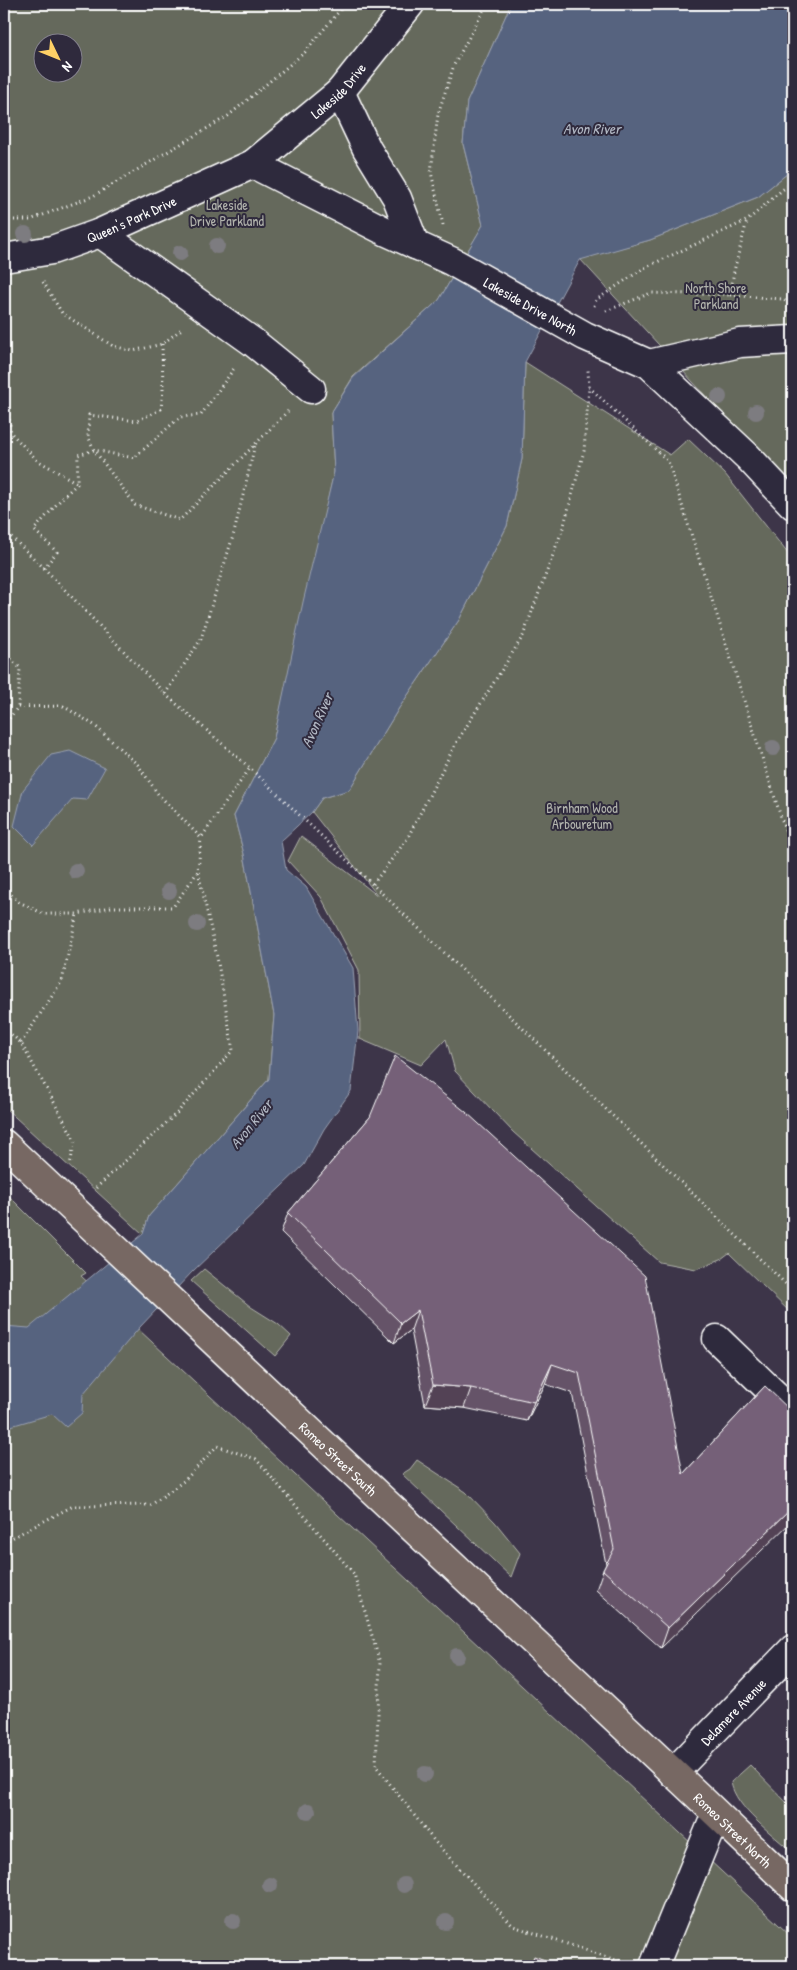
<svg xmlns="http://www.w3.org/2000/svg" width="797" height="1970" viewBox="0 0 797 1970" font-family="'Patrick Hand',sans-serif">
  <style>
    .green { fill: #65695b; stroke: #b2b4ad; fill-rule: evenodd }
    .water { fill: #56637f; stroke: #9aa1b2 }
    .lines { fill: none; stroke-linecap: round; stroke-linejoin: round }
    .minor-casing { stroke: #fff; stroke-width: 31 }
    .major-casing { stroke: #fff; stroke-width: 31 }
    .path { stroke: #fff; stroke-width: 3; stroke-dasharray: 1 4; stroke-linecap: butt }
    .minor { stroke: #2f2a3d; stroke-width: 28 }
    .major { stroke: #776864; stroke-width: 28 }
    .tree { fill: #7d7b80 }
    .wall { fill: #655367; stroke: #fff }
    .shaded-wall { fill: #524354; stroke: #fff }
    .building { fill: #756078; stroke: #fff }
    .labels { text-anchor: middle; dominant-baseline: central; stroke-width: 4; stroke-linejoin: round; paint-order: stroke }
    .street-label { font-size: 14px; fill: #fff; stroke: #2f2a3d }
    .park-label { font-size: 14px; fill: #b2b4ad; stroke: #2f2a3d }
    .water-label { font-size: 15px; font-style: italic; fill: #b3b9c5; stroke: #2f2a3d }
  </style>
  <rect width="100%" height="100%" fill="#3d3549"/>
  <filter id="ink" filterUnits="userSpaceOnUse"><feTurbulence type="fractalNoise" baseFrequency=".02" numOctaves="2"/><feDisplacementMap in="SourceGraphic" scale="10" xChannelSelector="R" yChannelSelector="G"/><feConvolveMatrix kernelMatrix="1 2 1 2 8 2 1 2 1" color-interpolation-filters="sRGB"/></filter>
  <g filter="url(#ink)">
    <g class="green">
      <path d="M4 4H511L467 102 463 144 483 225 439 300 353 377 331 413 334 472 274 738 234 816 244 854 274 1015 269 1079 149 1216 143 1234 4 1107ZM42 42H72V72H42Z"/>
      <path d="M793 169V491L580 259 650 240 758 197Z"/>
      <path d="M525 362 670 455 688 439 725 474 793 560V1315L729 1253 721 1259 696 1269 659 1262 513 1132 455 1071 446 1039 421 1065 360 1039 359 970 321 897 288 861 301 836 378 896 312 812 322 798 349 790 399 708 459 620 507 526 522 459Z"/>
      <path d="M4 1191 86 1273 81 1276 793 1938V1966H4Z"/>
      <path d="M204 1269 251 1307 278 1324 291 1336 275 1356 191 1281Z"/>
      <path d="M417 1460 466 1492 495 1522 520 1553 511 1577 402 1474 410 1469Z"/>
      <path d="M750 1765 793 1809V1853C774 1835 735 1808 731 1782Z"/>
    </g>
    <g class="water">
      <path d="M511 4H793V169L758 197 650 240 580 260 525 362 522 459 507 526 459 620 399 708 349 790 322 798 312 812 281 841 286 870 306 887 353 968 358 1031 351 1091 324 1129 304 1165 193 1271 140 1327 83 1394 82 1413 66 1427 52 1414 4 1428V1326L29 1328 143 1234 149 1216 269 1079 274 1015 244 854 234 816 274 738 303 602 334 472 331 413 353 378 439 300 483 225 463 144 467 102Z"/>
      <path d="M70 751 105 768 87 800 73 799 33 845 14 826 23 790 51 755Z"/>
    </g>
    <g class="lines">
      <defs>
        <g id="minor">
          <path d="M340 92 367 149 397 198 415 245"/>
          <path id="s1" d="M253 164 387 232 451 261 585 336 649 364 748 457 793 505"/>
          <path d="M100 233 253 342 311 389"/>
          <path id="s2" d="M4 258 52 250 100 233 253 164 340 92 410 4"/>
          <path d="M649 364 740 343 793 340"/>
          <path d="M717 1339 793 1412"/>
          <path id="s3" d="M673 1773 793 1649"/>
          <path d="M654 1966 716 1814"/>
        </g>
        <g id="major">
          <path id="s4" d="M4 1144 697 1795 793 1887"/>
        </g>
      </defs>
      <use href="#minor" class="minor-casing"/>
      <use href="#major" class="major-casing"/>
      <g class="path">
        <path d="M4 220H30L93 196 228 116 305 52 345 4"/>
        <path d="M443 225 431 172 438 114 454 65 487 4"/>
        <path d="M43 282 62 313 113 346 133 351 162 344 183 328"/>
        <path d="M730 295 782 299 793 306"/>
        <path d="M789 304 793 295"/>
        <path d="M594 306 596 300 644 268 748 220 782 190 793 183"/>
        <path d="M606 311 651 293 730 295 734 271 747 221"/>
        <path d="M162 344 163 390 161 409 137 421 89 415 88 436 94 450 135 505 180 520 289 410"/>
        <path d="M4 385 5 387 11 433 37 460 77 483"/>
        <path d="M589 387 668 461 793 855"/>
        <path d="M4 530 44 568 165 694 250 768 473 980 793 1291"/>
        <path d="M44 568 57 552 34 530 63 497 77 484 78 455 94 450 134 458 180 417 201 415 235 367"/>
        <path d="M4 652 20 668 18 707 4 725"/>
        <path d="M165 694 201 639 234 533 255 445"/>
        <path d="M18 707 63 706 94 725 138 765 158 794 201 838 250 768"/>
        <path d="M373 884 407 839 456 743 523 636 564 525 584 451 589 387 588 370"/>
        <path d="M4 888 19 902 44 914H77L111 907H173L198 871 201 838"/>
        <path d="M4 1028 21 1043 75 1140 70 1165"/>
        <path d="M21 1043 62 981 77 914"/>
        <path d="M96 1188 178 1112 233 1050 217 957 198 871"/>
        <path d="M4 1542 73 1506 151 1505 185 1480 217 1446 256 1459 354 1574 380 1663 376 1766 435 1842 513 1926 625 1963"/>
      </g>
      <use href="#minor" class="minor"/>
      <use href="#major" class="major"/>
    </g>
    <g class="tree">
      <circle cx="25" cy="234" r="8"/>
      <circle cx="217" cy="246" r="8"/>
      <circle cx="180" cy="253" r="8"/>
      <circle cx="719" cy="397" r="8"/>
      <circle cx="756" cy="412" r="8"/>
      <circle cx="773" cy="748" r="8"/>
      <circle cx="76" cy="871" r="8"/>
      <circle cx="169" cy="891" r="8"/>
      <circle cx="197" cy="924" r="8"/>
      <circle cx="457" cy="1656" r="8"/>
      <circle cx="425" cy="1774" r="8"/>
      <circle cx="308" cy="1811" r="8"/>
      <circle cx="270" cy="1885" r="8"/>
      <circle cx="404" cy="1885" r="8"/>
      <circle cx="233" cy="1921" r="8"/>
      <circle cx="446" cy="1922" r="8"/>
    </g>
    <path class="wall" d="M370 1117 683 1474 765 1386 661 1648 596 1590 603 1570 606 1564 572 1393 545 1384 527 1421 464 1408 425 1405 411 1330 394 1343 281 1232 288 1213Z"/>
    <g class="shaded-wall">
      <path d="M418 1310 411 1330 394 1343 401 1323Z"/>
      <path d="M552 1364 545 1384 527 1421 534 1402Z"/>
      <path d="M433 1385 471 1388 464 1408 425 1405Z"/>
      <path d="M793 1507V1520L661 1648 668 1628Z"/>
    </g>
    <g class="building">
      <path d="M395 1056 466 1112 645 1276 683 1474 765 1386 793 1413V1507L668 1628 603 1570 614 1549 579 1373 552 1364 534 1402 471 1388 433 1385 418 1310 401 1323 288 1213 370 1117Z"/>
      <path d="M534 1956 561 1966H530Z"/>
    </g>
  </g>
  <g class="labels">
    <g class="street-label">
      <text stroke="none"><textPath href="#s2" startOffset="380">Lakeside Drive</textPath></text>
      <text stroke="none"><textPath href="#s2" startOffset="134">Queen's Park Drive</textPath></text>
      <text stroke="none"><textPath href="#s1" startOffset="312">Lakeside Drive North</textPath></text>
      <text stroke="none"><textPath href="#s4" startOffset="459">Romeo Street South</textPath></text>
      <text stroke="none"><textPath href="#s3" startOffset="86">Delamere Avenue</textPath></text>
      <text stroke="none"><textPath href="#s4" startOffset="1001">Romeo Street North</textPath></text>
    </g>
    <g class="park-label">
      <text x="227" y="204">Lakeside<tspan x="227" dy="16">Drive Parkland</tspan></text>
      <text x="716" y="287">North Shore<tspan x="716" dy="16">Parkland</tspan></text>
      <text x="582" y="807">Birnham Wood<tspan x="582" dy="16">Arbouretum</tspan></text>
    </g>
    <g class="water-label">
      <text x="592" y="128">Avon River</text>
      <text transform="translate(317 720) rotate(-66)">Avon River</text>
      <text transform="translate(251 1124) rotate(-51)">Avon River</text>
    </g>
  </g>
  <rect width="797" height="1970" fill="none" stroke="#2f2a3d" stroke-width="20"/>
  <rect x="10" y="10" width="777" height="1950" fill="none" stroke="#fff" stroke-width="2" filter="url(#ink)"/>
  <g transform="translate(58 58) rotate(133)"><circle r="24" fill="#2f2a3d" stroke="#827f8b"/>
  <path d="M0-4L9 19L0 12L-9 19Z" fill="#ffd166"/>
  <text y="-8" font-size="14" font-weight="bold" text-anchor="middle" fill="#ffffff">N</text>
  </g>
</svg>
